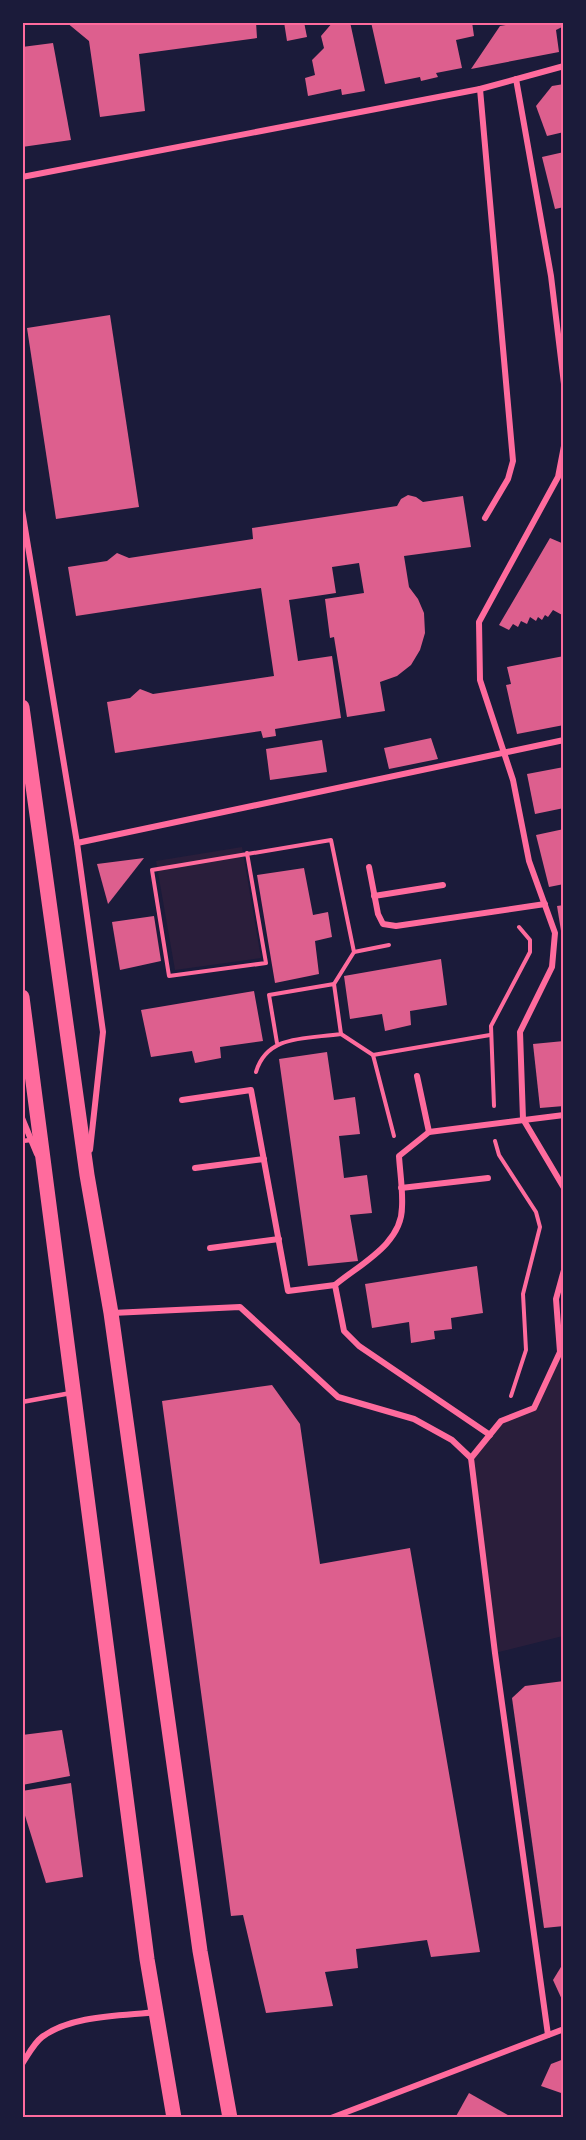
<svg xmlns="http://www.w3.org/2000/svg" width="586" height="2140" viewBox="0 0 586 2140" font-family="'Playfair Display',serif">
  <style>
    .green { fill: #2a1e3b }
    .building { fill: #dd5f8e }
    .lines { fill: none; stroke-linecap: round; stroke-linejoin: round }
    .path { stroke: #ff6b9d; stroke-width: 4 }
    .service { stroke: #ff6b9d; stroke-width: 4.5 }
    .minor { stroke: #ff6b9d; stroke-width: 6 }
    .primary { stroke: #ff6b9d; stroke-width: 15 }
    .neatline { fill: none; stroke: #ff6b9d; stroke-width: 2 }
  </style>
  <rect width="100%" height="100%" fill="#1b1b3a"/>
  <g class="green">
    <path d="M242 847 261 958 175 970 156 861Z"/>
    <path d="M560 1352H563V1636L495 1653 471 1458 501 1421 534 1408Z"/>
  </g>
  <g class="building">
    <path d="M66 22H256L257 38 139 54 145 111 100 117 89 41Z"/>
    <path d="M284 22H304L307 37 287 41Z"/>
    <path d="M333 22H350L365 91 342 95 341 89 308 96 305 78 315 75 312 60 324 48 321 36Z"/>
    <path d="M371 22H472L474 36 456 40 462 68 436 73 438 77 421 81 420 77 385 84Z"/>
    <path d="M522 22H561L562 27 556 30 559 52 471 69 500 26Z"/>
    <path d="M53 43 71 140 22 147V47Z"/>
    <path d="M564 84V132L547 136 536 106 552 86Z"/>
    <path d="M564 152V207L555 209 542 157Z"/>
    <path d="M110 315 139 507 56 519 27 328Z"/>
    <path d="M408 495 416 497 423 502 463 496 471 547 404 556 409 587 418 599 424 613 425 633 420 650 411 665 397 676 380 682 385 711 347 717 334 637 330 638 325 599 364 593 359 563 332 567 336 593 289 600 298 661 332 656 341 718 275 729 276 736 263 738 261 731 115 753 107 702 130 698 140 689 153 694 274 676 261 588 76 616 68 567 107 561 117 553 129 558 253 539 252 528 397 506 401 499Z"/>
    <path d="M550 538 564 544V616L553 610 548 617 545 615 542 620 538 617 536 621 530 617 527 624 521 621 518 627 513 624 509 630 499 625Z"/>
    <path d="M564 656V725L517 734 506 685 511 684 507 667Z"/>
    <path d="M431 738 438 759 389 769 384 748Z"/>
    <path d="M322 740 327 772 270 780 266 749Z"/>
    <path d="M564 767V808L535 814 527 774Z"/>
    <path d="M564 829V884L549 887 536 835Z"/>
    <path d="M144 858 108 904 97 864Z"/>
    <path d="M304 868 313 915 328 912 332 937 315 941 319 974 275 983 257 875Z"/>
    <path d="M564 905V937H562L557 906Z"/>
    <path d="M154 916 161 961 120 970 112 922Z"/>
    <path d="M441 959 447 1005 410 1011 411 1025 385 1031 382 1014 350 1019 344 976Z"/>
    <path d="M254 991 263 1041 220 1047 221 1058 195 1063 192 1051 151 1057 141 1010Z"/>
    <path d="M564 1041V1106L540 1108 533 1044Z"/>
    <path d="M327 1052 334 1100 355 1097 360 1134 339 1136 344 1178 367 1175 372 1213 350 1215 358 1261 308 1266 279 1059Z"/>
    <path d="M477 1266 483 1313 451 1318 452 1329 434 1331 435 1339 411 1343 409 1322 372 1328 365 1284Z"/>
    <path d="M272 1385 300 1424 320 1564 410 1548 480 1952 431 1957 427 1940 356 1949 358 1968 325 1972 333 2006 266 2013 243 1915 231 1916 162 1401Z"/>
    <path d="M564 1681V1926L544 1928 512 1698 525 1686Z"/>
    <path d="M62 1730 70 1776 22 1785V1735Z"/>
    <path d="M71 1783 83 1877 46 1883 22 1806V1791Z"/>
    <path d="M564 1962V2004L553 1980Z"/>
    <path d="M564 2059V2094L541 2086 551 2064Z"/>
    <path d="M469 2093 513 2118H455Z"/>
  </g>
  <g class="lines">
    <g class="path">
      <path d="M247 853 266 963 169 976 152 870 331 840 354 952 334 984"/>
      <path d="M354 952 389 945"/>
      <path d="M341 1034 373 1055 490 1035"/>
      <path d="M373 1055 394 1136"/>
      <path d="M256 1072C267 1034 308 1039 341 1034L334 984 269 995 277 1043"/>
      <path d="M494 1106 491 1026 530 952V940L519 927"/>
      <path d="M495 1141 499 1155 536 1212 540 1227 523 1294 526 1350 511 1396"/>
    </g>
    <g class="service">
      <path d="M22 1141 31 1140"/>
      <path d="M22 1402 71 1393"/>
    </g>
    <g class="minor">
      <path d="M516 79 551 276 564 384"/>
      <path d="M480 89 513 461 508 479 485 518"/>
      <path d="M22 177 480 89 564 66"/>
      <path d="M564 446 558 477 479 622 480 680 513 780 529 861 555 933 552 967 520 1032 523 1119 564 1188"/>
      <path d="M22 510 77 843 103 1032 90 1150"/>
      <path d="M77 843 564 740"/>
      <path d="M369 867 378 914 383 924 396 926 545 904"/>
      <path d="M374 896 443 885"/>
      <path d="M417 1076 429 1132"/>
      <path d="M182 1100 251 1090 288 1291 335 1285"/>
      <path d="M22 1118 37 1154"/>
      <path d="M195 1168 264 1159"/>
      <path d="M401 1188 488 1178"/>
      <path d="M210 1248 279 1239"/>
      <path d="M112 1313 240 1307 338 1397 414 1419 452 1440 471 1458"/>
      <path d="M490 1435 359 1346 344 1331 335 1285C360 1264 402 1244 402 1207 403 1190 400 1173 399 1156L429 1132 564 1115"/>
      <path d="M548 2035 495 1653 471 1458 501 1421 534 1408 560 1352 556 1299 564 1270"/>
      <path d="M22 2064C28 2055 34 2043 42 2037 72 2015 120 2016 157 2012"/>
      <path d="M331 2118 564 2029"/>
    </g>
    <g class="primary">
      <path d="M22 707 87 1175 111 1313 200 1951 230 2118"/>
      <path d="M22 997 147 1959 174 2118"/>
    </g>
  </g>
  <rect width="586" height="2140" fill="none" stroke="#1b1b3a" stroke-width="48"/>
  <rect x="24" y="24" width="538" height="2092" class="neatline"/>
</svg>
